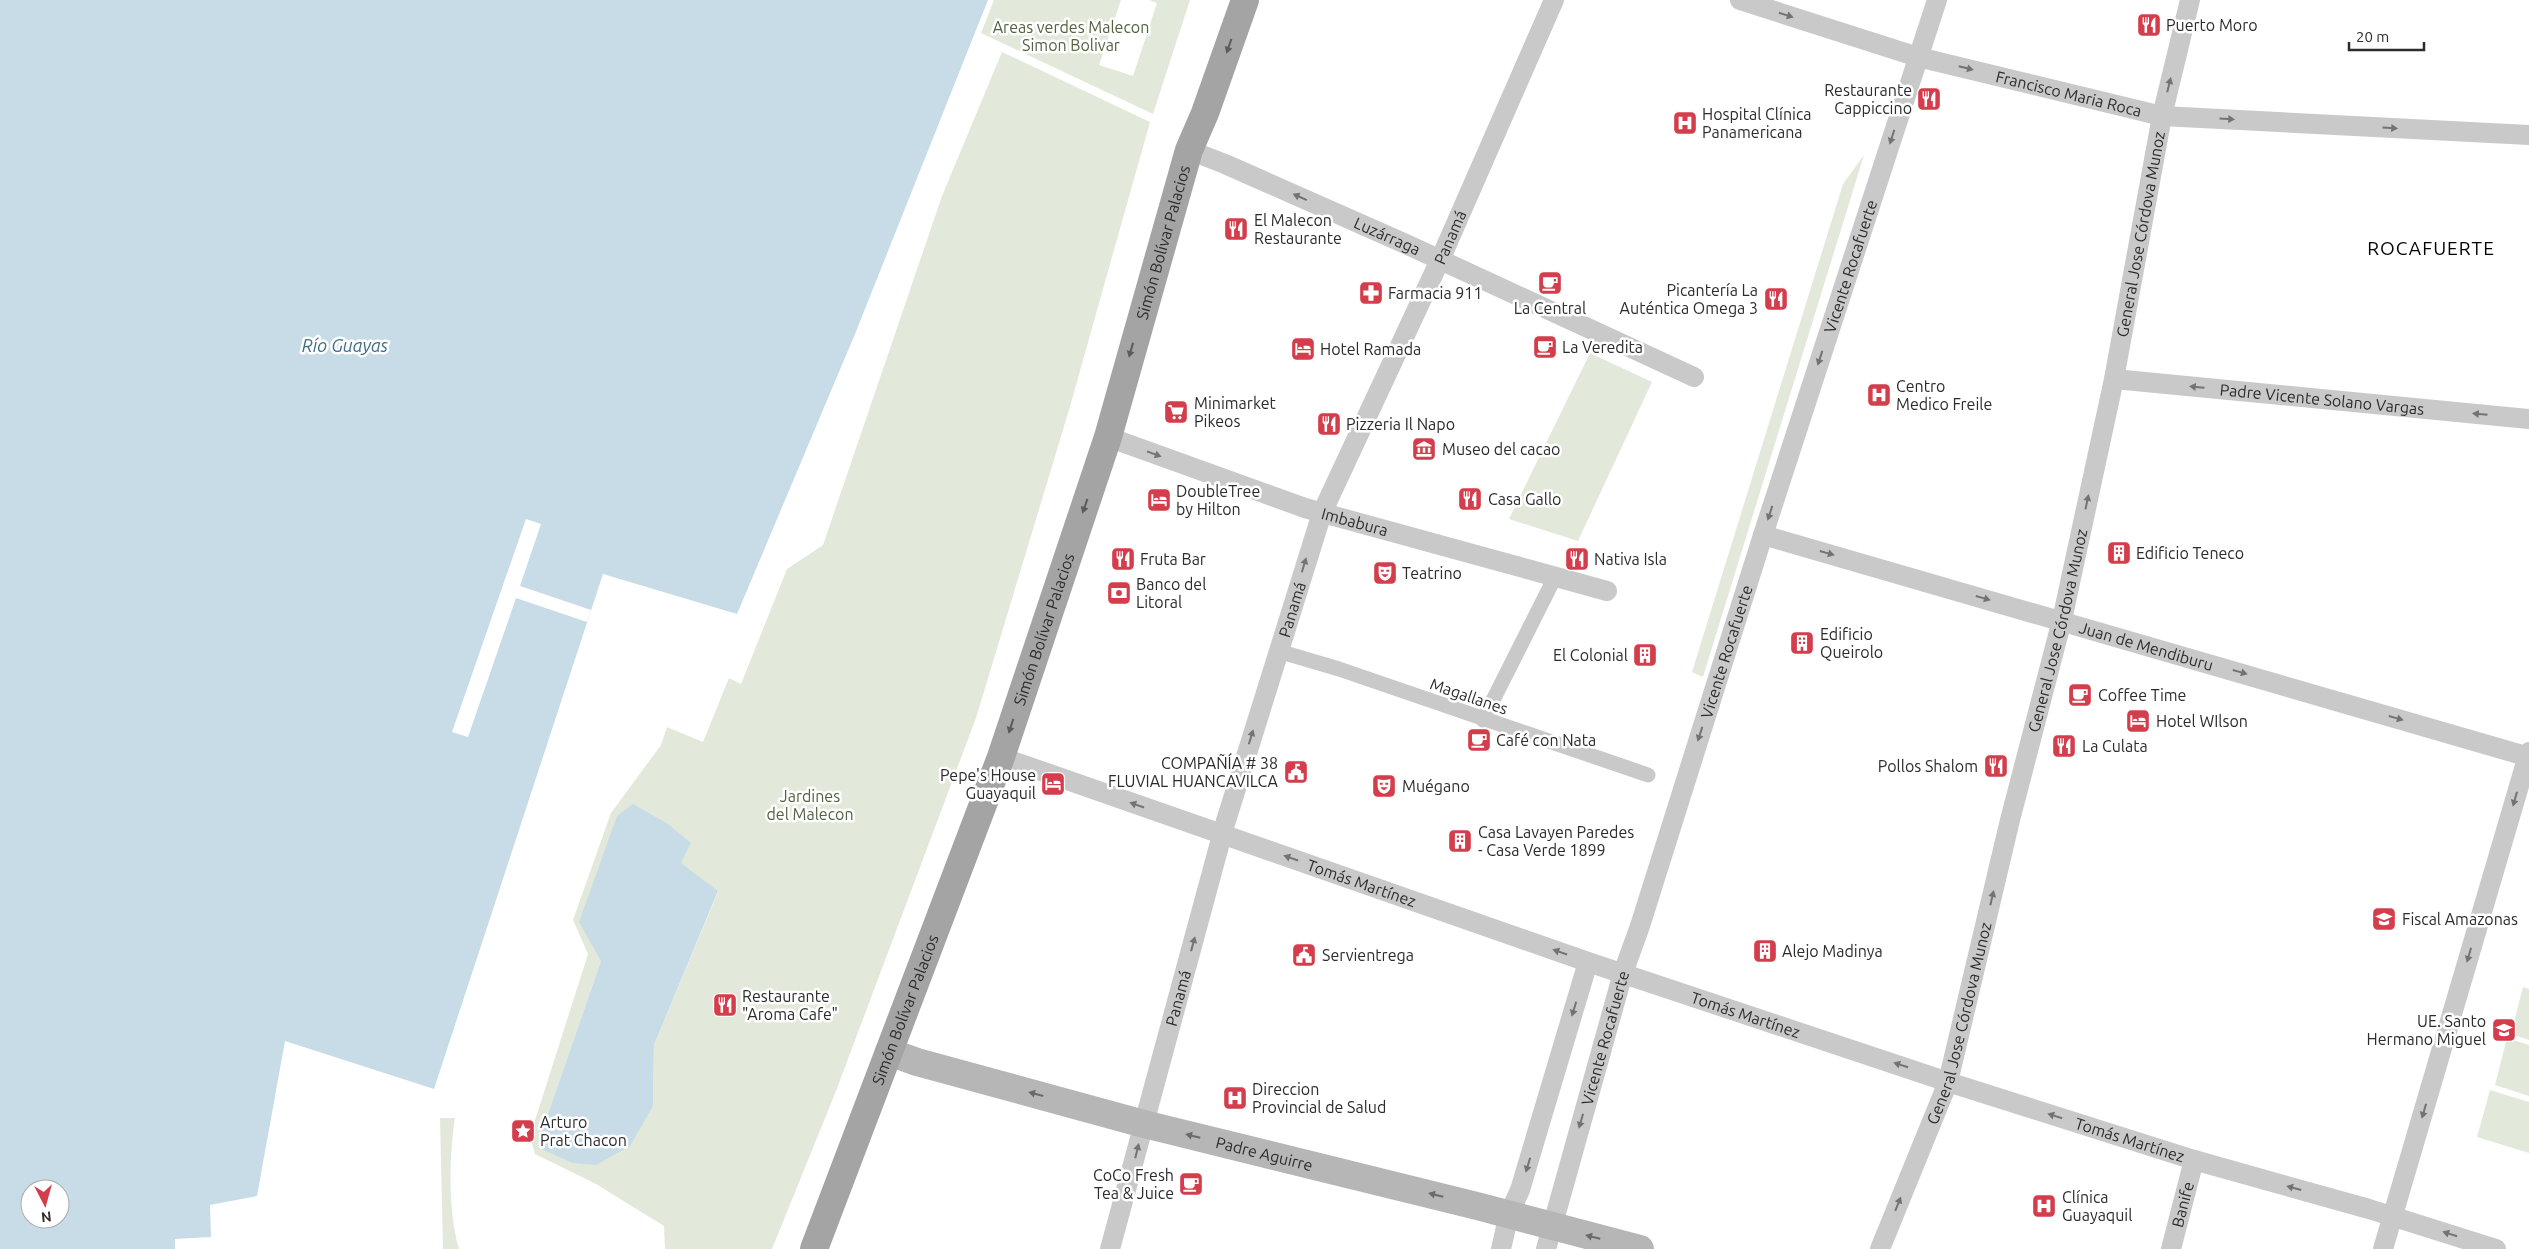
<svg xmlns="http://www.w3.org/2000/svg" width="2529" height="1249" viewBox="0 0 2529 1249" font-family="Ubuntu,sans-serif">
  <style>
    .green { fill: #e2e9da; fill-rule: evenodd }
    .water { fill: #c8dce7; fill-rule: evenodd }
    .pier { fill: #fff }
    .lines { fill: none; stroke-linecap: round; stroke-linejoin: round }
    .pedestrian { stroke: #c9c9c9; stroke-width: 15 }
    .minor { stroke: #c9c9c9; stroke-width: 20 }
    .secondary { stroke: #b6b6b6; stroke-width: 28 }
    .primary { stroke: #a4a4a4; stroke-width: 28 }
    .oneway { fill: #737373 }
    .oneway2 { fill: #5c5c5c }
    .oneway3 { fill: #6a6a6a }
    .labels { text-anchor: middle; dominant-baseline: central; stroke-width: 5; stroke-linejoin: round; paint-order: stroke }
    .poi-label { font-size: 16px; fill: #2c2c2c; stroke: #fff; text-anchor: start }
    .park-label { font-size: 16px; fill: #50633e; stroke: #fff }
    .street-label { font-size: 16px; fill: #2c2c2c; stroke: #fff }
    .water-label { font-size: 18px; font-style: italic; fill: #426d86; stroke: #fff }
    .quarter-label { font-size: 19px; letter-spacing: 1px; fill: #000; stroke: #fff }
  </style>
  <rect width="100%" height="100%" fill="#fff"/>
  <g class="green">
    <path d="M994 0H1121L1099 65 1133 76 1157 3 1149 0H1190L1153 114 981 33Z"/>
    <path d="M1002 52 1150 122 1069 410 976 718 836 1091 772 1249H665L664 1226 596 1184 535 1154 530 1136 588 954 573 920 611 813 661 745 667 727 703 742 729 678 741 684 787 569 823 545 942 196ZM691 843 680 863 718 892 654 1045 653 1106 542 1131 601 961Z"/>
    <path d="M1864 155 1703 677 1692 672 1843 184Z"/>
    <path d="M1590 353 1652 382 1578 541 1509 519Z"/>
    <path d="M2523 987 2529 989V1040L2511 1034Z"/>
    <path d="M2507 1038 2529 1045V1096L2495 1085Z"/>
    <path d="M2490 1090 2529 1102V1153L2477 1137Z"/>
    <path d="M440 1118H455C449 1157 448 1211 459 1249H443Z"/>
  </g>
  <g class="water">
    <path d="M0 0H988L855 334 737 614 603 574 434 1089 285 1041 257 1196 210 1205 211 1237 175 1239V1249H0ZM30 1189H60V1219H30Z"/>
    <path d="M633 804 668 824 691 843 681 863 718 891 654 1045 653 1106 630 1146 596 1165 573 1163 543 1150 542 1131 601 961 579 922 617 816Z"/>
  </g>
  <path class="pier" d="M526 519 541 524 520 586 591 610 587 622 516 598 468 737 452 732Z"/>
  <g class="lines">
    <g class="pedestrian">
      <path d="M1278 651 1339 669 1648 775"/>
      <path d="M1483 720 1555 577"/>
    </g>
    <g class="minor">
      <path id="s1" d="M1740 0 1918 57 2162 116 2529 135"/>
      <path id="s2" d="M1189 150 1225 164 1408 245 1694 377"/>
      <path id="s3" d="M2114 379 2529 419"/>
      <path id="s4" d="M1108 437 1305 508 1607 591"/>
      <path id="s5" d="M1763 535 2529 757"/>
      <path id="s6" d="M1001 757 1588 962 1948 1082 2194 1160 2369 1209 2496 1249"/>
      <path id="s7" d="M1110 1249 1225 824 1322 513 1440 260 1554 0"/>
      <path d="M1501 1249 1509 1214 1520 1190 1588 962"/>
      <path id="s8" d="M1546 1249 1623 973 1640 926 1763 535 1937 0"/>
      <path id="s9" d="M1880 1249 1948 1082 2010 820 2062 620 2114 379 2162 116 2190 0"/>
      <path id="s10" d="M2171 1249 2194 1160"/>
      <path d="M2383 1249 2529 752"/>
    </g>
    <path class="secondary" id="s11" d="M889 1052 917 1062 1144 1124 1477 1206 1640 1249"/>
    <path class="primary" id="s12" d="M814 1249 1001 757 1108 437 1189 150 1205 113 1245 0"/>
  </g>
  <defs><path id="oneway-solid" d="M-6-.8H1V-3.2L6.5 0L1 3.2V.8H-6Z" transform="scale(1.25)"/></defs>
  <g class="oneway">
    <use href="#oneway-solid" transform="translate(1786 15) rotate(18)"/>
    <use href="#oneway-solid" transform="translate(1966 68) rotate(14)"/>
    <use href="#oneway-solid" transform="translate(2169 85) rotate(-76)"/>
    <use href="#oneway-solid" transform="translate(2227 119) rotate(3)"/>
    <use href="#oneway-solid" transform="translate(2390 128) rotate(3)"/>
    <use href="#oneway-solid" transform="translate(1892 137) rotate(108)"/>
    <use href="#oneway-solid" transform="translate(1300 197) rotate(-156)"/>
    <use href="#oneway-solid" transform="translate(1820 358) rotate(108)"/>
    <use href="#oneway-solid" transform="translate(2197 387) rotate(-175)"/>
    <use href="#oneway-solid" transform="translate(2480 414) rotate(-175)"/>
    <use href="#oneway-solid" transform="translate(1154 454) rotate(20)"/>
    <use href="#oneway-solid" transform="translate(2087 502) rotate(-78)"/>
    <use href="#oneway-solid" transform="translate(1770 513) rotate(108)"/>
    <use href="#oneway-solid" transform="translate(1827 553) rotate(16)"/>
    <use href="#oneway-solid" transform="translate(1304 565) rotate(-73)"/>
    <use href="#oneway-solid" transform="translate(1983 598) rotate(16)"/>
    <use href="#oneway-solid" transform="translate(2240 672) rotate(16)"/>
    <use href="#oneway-solid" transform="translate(2396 718) rotate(16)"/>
    <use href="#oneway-solid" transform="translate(1700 734) rotate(108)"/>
    <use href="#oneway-solid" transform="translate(1251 737) rotate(-73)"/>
    <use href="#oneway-solid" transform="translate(2515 799) rotate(106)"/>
    <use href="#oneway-solid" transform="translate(1137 805) rotate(-161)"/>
    <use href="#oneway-solid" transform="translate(1291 858) rotate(-161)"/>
    <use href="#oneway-solid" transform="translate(1992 898) rotate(-77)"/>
    <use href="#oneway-solid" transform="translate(1193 944) rotate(-75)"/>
    <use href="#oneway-solid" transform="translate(1560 952) rotate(-161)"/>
    <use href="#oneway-solid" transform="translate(2469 955) rotate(106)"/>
    <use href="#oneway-solid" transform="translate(1574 1009) rotate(107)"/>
    <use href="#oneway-solid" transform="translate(1901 1065) rotate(-162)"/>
    <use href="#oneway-solid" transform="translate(2424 1111) rotate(106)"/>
    <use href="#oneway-solid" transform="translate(2055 1116) rotate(-162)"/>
    <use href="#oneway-solid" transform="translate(1581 1121) rotate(106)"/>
    <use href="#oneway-solid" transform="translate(1137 1151) rotate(-76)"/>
    <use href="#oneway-solid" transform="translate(1528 1165) rotate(107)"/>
    <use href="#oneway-solid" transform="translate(2294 1188) rotate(-165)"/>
    <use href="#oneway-solid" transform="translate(1898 1204) rotate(-68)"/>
    <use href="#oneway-solid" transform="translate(2450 1234) rotate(-162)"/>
  </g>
  <g class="oneway2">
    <use href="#oneway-solid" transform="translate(1229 46) rotate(109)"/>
    <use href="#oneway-solid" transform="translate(1131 350) rotate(106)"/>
    <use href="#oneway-solid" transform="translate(1085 506) rotate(109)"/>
    <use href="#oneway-solid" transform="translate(1011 726) rotate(108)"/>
  </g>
  <g class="oneway3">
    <use href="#oneway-solid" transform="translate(1036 1094) rotate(-165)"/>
    <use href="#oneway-solid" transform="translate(1193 1136) rotate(-166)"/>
    <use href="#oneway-solid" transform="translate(1436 1195) rotate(-166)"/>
    <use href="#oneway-solid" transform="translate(1593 1237) rotate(-166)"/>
  </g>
  <defs>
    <symbol id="restaurant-square" viewBox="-11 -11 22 22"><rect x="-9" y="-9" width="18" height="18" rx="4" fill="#d43d4b" stroke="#fff"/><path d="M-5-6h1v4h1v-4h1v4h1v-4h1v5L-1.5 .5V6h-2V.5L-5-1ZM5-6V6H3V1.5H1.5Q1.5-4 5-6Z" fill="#fff"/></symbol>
    <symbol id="hospital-square" viewBox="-11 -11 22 22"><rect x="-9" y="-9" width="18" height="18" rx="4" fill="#d43d4b" stroke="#fff"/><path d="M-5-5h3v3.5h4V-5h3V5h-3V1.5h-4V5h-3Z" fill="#fff"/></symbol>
    <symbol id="cafe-square" viewBox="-11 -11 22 22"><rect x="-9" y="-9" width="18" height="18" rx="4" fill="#d43d4b" stroke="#fff"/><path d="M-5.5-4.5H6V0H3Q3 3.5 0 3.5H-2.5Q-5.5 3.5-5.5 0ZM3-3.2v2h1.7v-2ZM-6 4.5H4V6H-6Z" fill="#fff"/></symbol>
    <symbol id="pharmacy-square" viewBox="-11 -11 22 22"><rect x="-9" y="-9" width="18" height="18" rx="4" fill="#d43d4b" stroke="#fff"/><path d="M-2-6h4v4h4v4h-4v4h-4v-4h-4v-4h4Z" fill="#fff"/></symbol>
    <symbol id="hotel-square" viewBox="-11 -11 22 22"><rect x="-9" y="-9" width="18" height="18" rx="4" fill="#d43d4b" stroke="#fff"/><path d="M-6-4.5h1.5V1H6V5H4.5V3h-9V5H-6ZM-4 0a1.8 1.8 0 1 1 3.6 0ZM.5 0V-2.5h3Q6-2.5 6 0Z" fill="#fff"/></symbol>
    <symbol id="supermarket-square" viewBox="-11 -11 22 22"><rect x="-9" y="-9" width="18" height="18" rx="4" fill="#d43d4b" stroke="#fff"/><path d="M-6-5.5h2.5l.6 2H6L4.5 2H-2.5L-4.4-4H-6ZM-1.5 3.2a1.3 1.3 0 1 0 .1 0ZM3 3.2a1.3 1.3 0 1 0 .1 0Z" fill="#fff"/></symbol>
    <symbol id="museum-square" viewBox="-11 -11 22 22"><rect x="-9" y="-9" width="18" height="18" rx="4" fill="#d43d4b" stroke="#fff"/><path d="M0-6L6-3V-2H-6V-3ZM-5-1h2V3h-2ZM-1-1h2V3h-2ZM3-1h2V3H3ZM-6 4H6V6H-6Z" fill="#fff"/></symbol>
    <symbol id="building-square" viewBox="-11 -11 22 22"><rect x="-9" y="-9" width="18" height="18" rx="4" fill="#d43d4b" stroke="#fff"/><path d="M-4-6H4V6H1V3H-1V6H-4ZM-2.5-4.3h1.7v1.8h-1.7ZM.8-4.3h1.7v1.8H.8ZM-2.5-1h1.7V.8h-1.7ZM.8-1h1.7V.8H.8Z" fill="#fff"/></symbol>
    <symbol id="theatre-square" viewBox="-11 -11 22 22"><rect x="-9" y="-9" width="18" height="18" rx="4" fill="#d43d4b" stroke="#fff"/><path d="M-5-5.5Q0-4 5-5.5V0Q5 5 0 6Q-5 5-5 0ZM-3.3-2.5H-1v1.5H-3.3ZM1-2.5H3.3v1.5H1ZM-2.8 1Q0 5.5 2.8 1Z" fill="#fff"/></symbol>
    <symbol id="bank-square" viewBox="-11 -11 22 22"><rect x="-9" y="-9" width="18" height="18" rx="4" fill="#d43d4b" stroke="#fff"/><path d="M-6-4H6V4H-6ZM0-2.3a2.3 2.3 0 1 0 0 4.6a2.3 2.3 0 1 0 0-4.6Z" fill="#fff"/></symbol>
    <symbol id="civic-square" viewBox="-11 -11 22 22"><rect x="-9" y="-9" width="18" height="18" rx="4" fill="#d43d4b" stroke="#fff"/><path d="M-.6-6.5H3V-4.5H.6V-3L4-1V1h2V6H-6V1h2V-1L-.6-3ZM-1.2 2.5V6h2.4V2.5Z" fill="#fff"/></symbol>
    <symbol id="school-square" viewBox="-11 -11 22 22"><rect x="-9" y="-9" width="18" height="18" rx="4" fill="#d43d4b" stroke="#fff"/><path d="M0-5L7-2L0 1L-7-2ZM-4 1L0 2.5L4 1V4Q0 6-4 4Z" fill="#fff"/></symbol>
    <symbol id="sight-square" viewBox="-11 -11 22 22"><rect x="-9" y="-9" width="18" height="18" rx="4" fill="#d43d4b" stroke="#fff"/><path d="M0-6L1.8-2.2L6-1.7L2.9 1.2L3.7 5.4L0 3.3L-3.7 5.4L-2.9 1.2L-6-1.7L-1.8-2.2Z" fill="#fff"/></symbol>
  </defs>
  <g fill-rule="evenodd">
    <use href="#restaurant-square" x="2135" y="11" width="28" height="28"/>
    <use href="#restaurant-square" x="1915" y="85" width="28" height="28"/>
    <use href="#hospital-square" x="1671" y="109" width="28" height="28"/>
    <use href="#restaurant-square" x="1222" y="215" width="28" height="28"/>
    <use href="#cafe-square" x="1536" y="269" width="28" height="28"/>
    <use href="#pharmacy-square" x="1357" y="279" width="28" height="28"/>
    <use href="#restaurant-square" x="1762" y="285" width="28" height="28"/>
    <use href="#cafe-square" x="1531" y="333" width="28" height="28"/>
    <use href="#hotel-square" x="1289" y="335" width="28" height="28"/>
    <use href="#hospital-square" x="1865" y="381" width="28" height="28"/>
    <use href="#supermarket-square" x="1162" y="398" width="28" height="28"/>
    <use href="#restaurant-square" x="1315" y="410" width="28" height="28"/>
    <use href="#museum-square" x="1410" y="435" width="28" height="28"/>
    <use href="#restaurant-square" x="1456" y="485" width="28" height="28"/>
    <use href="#hotel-square" x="1145" y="486" width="28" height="28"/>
    <use href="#building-square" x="2105" y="539" width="28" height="28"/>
    <use href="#restaurant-square" x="1109" y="545" width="28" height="28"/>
    <use href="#restaurant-square" x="1563" y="545" width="28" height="28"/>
    <use href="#theatre-square" x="1371" y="559" width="28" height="28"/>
    <use href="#bank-square" x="1105" y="579" width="28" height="28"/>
    <use href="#building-square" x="1788" y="629" width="28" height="28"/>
    <use href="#building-square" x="1631" y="641" width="28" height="28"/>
    <use href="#cafe-square" x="2066" y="681" width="28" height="28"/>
    <use href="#hotel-square" x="2124" y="707" width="28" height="28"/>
    <use href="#cafe-square" x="1465" y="726" width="28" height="28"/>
    <use href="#restaurant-square" x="2050" y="732" width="28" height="28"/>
    <use href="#restaurant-square" x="1982" y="752" width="28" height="28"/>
    <use href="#civic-square" x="1282" y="758" width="28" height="28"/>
    <use href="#hotel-square" x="1039" y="770" width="28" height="28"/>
    <use href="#theatre-square" x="1370" y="772" width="28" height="28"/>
    <use href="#building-square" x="1446" y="827" width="28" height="28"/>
    <use href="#school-square" x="2370" y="905" width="28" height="28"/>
    <use href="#building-square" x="1751" y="937" width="28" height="28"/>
    <use href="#civic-square" x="1290" y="941" width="28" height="28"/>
    <use href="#restaurant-square" x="711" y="991" width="28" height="28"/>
    <use href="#school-square" x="2490" y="1016" width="28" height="28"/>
    <use href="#hospital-square" x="1221" y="1084" width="28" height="28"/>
    <use href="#sight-square" x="509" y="1117" width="28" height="28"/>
    <use href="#cafe-square" x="1177" y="1170" width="28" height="28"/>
    <use href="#hospital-square" x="2030" y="1192" width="28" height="28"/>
  </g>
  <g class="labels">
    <g class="poi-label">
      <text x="2166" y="25">Puerto Moro</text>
      <text x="1912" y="90" text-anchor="end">Restaurante<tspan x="1912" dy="18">Cappiccino</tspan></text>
      <text x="1702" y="114">Hospital Clínica<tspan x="1702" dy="18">Panamericana</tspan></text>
      <text x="1254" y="220">El Malecon<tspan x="1254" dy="18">Restaurante</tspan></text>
      <text x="1758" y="290" text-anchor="end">Picantería La<tspan x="1758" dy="18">Auténtica Omega 3</tspan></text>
      <text x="1388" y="293">Farmacia 911</text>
      <text x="1550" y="308" text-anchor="middle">La Central</text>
      <text x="1562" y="347">La Veredita</text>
      <text x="1320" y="349">Hotel Ramada</text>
      <text x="1896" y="386">Centro<tspan x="1896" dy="18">Medico Freile</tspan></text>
      <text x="1194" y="403">Minimarket<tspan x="1194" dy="18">Pikeos</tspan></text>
      <text x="1346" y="424">Pizzeria Il Napo</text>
      <text x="1442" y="449">Museo del cacao</text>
      <text x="1176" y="491">DoubleTree<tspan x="1176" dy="18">by Hilton</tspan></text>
      <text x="1488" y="499">Casa Gallo</text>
      <text x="2136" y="553">Edificio Teneco</text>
      <text x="1140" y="559">Fruta Bar</text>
      <text x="1594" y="559">Nativa Isla</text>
      <text x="1402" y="573">Teatrino</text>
      <text x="1136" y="584">Banco del<tspan x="1136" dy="18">Litoral</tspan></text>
      <text x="1820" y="634">Edificio<tspan x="1820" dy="18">Queirolo</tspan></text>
      <text x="1628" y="655" text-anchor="end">El Colonial</text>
      <text x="2098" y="695">Coffee Time</text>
      <text x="2156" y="721">Hotel WIlson</text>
      <text x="1496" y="740">Café con Nata</text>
      <text x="2082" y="746">La Culata</text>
      <text x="1278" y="763" text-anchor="end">COMPAÑÍA # 38<tspan x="1278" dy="18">FLUVIAL HUANCAVILCA</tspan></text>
      <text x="1978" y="766" text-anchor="end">Pollos Shalom</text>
      <text x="1036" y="775" text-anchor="end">Pepe's House<tspan x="1036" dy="18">Guayaquil</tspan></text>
      <text x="1402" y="786">Muégano</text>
      <text x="1478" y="832">Casa Lavayen Paredes<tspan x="1478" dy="18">- Casa Verde 1899</tspan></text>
      <text x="2402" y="919">Fiscal Amazonas</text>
      <text x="1782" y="951">Alejo Madinya</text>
      <text x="1322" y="955">Servientrega</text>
      <text x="742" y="996">Restaurante<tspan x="742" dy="18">"Aroma Cafe"</tspan></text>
      <text x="2486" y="1021" text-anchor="end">UE. Santo<tspan x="2486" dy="18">Hermano Miguel</tspan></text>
      <text x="1252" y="1089">Direccion<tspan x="1252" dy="18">Provincial de Salud</tspan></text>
      <text x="540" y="1122">Arturo<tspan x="540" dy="18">Prat Chacon</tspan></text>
      <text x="1174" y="1175" text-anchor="end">CoCo Fresh<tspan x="1174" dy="18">Tea &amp; Juice</tspan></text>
      <text x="2062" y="1197">Clínica<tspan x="2062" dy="18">Guayaquil</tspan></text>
    </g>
    <g class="park-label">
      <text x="1071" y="27">Areas verdes Malecon<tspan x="1071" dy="18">Simon Bolivar</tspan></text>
      <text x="810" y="796">Jardines<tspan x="810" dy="18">del Malecon</tspan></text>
    </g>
    <g class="street-label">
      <text stroke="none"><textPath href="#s1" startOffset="342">Francisco Maria Roca</textPath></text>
      <text stroke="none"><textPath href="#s9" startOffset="1050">General Jose Córdova Munoz</textPath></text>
      <text stroke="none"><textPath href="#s2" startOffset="216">Luzárraga</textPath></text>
      <text stroke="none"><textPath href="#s7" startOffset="1070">Panamá</textPath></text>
      <text stroke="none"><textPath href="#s12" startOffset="1066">Simón Bolívar Palacios</textPath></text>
      <text stroke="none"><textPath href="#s8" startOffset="1029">Vicente Rocafuerte</textPath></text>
      <text stroke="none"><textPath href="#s3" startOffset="209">Padre Vicente Solano Vargas</textPath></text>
      <text stroke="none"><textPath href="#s4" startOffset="261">Imbabura</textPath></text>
      <text stroke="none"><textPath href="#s7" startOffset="665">Panamá</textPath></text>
      <text stroke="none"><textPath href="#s12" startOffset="661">Simón Bolívar Palacios</textPath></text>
      <text stroke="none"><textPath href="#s9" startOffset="645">General Jose Córdova Munoz</textPath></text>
      <text stroke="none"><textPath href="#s5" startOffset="399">Juan de Mendiburu</textPath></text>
      <text stroke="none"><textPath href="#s8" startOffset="624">Vicente Rocafuerte</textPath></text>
      <text transform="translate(1469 696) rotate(19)">Magallanes</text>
      <text stroke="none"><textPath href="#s6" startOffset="382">Tomás Martínez</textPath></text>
      <text stroke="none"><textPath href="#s7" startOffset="260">Panamá</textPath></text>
      <text stroke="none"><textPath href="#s12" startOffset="256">Simón Bolívar Palacios</textPath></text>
      <text stroke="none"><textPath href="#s6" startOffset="788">Tomás Martínez</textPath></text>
      <text stroke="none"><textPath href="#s9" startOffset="240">General Jose Córdova Munoz</textPath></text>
      <text stroke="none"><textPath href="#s8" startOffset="219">Vicente Rocafuerte</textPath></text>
      <text stroke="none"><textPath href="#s6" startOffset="1192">Tomás Martínez</textPath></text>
      <text stroke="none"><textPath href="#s11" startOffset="389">Padre Aguirre</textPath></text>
      <text stroke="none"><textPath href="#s10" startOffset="46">Banife</textPath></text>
    </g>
    <g class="water-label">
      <text x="345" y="345">Río Guayas</text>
    </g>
    <g class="quarter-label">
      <text x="2431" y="248">ROCAFUERTE</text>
    </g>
  </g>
  <g transform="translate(45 1204) rotate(174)"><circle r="24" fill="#ffffff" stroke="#ababab"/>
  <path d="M0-4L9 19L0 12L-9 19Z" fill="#d43d4b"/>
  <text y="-8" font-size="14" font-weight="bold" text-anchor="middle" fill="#2c2c2c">N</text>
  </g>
  <path d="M2349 42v8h75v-8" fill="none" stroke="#2c2c2c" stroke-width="2.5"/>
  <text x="2356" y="42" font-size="15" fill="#2c2c2c" stroke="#ffffff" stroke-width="4" paint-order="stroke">20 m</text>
</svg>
